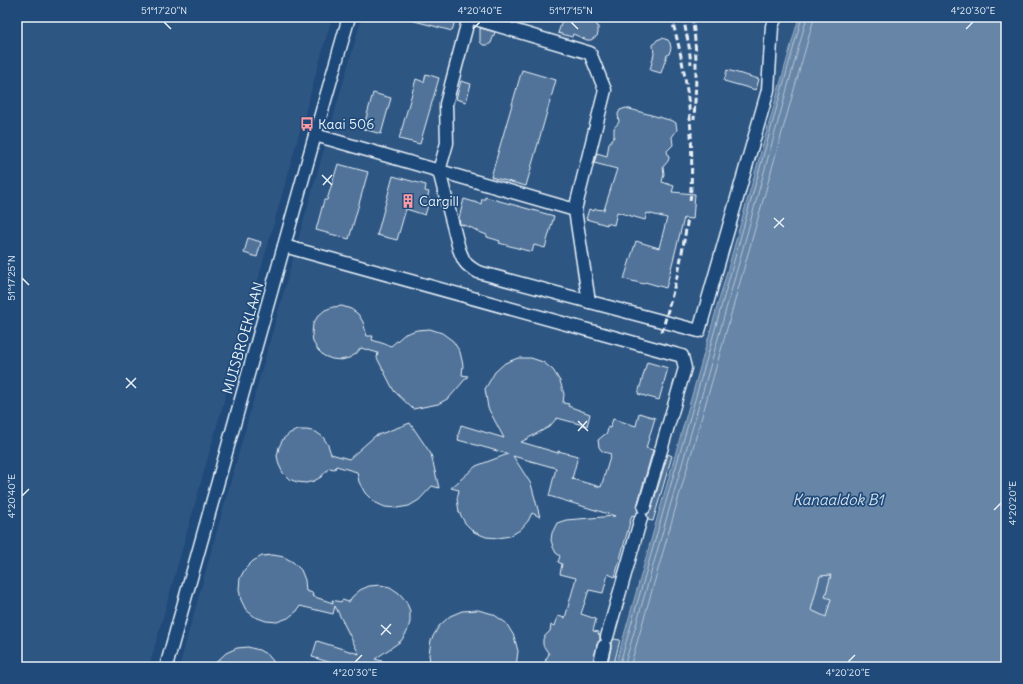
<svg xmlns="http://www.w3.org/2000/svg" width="1023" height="684" viewBox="0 0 1023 684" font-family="Delius,sans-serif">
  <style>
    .built { fill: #2e5683 }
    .water { fill: #6685a7; stroke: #9ab0c7 }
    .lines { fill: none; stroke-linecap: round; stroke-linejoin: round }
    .shore { stroke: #b4c6d8; stroke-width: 1 }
    .building { fill: #517399; stroke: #e8f1f8 }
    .minor-casing { stroke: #e8f1f8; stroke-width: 15 }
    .minor { stroke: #1f4a7a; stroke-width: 12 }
    .rail { stroke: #e8f1f8; stroke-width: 3; stroke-dasharray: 6 3; stroke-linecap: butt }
    .ticks { fill: none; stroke: #e8f1f8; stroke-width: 1.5 }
    .labels { text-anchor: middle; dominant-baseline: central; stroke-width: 3.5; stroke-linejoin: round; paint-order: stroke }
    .poi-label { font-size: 14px; fill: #e8f1f8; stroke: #1f4a7a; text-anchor: start }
    .street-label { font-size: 14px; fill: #e8f1f8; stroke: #1f4a7a }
    .water-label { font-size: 15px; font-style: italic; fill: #d4e1ec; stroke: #1f4a7a }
    .neatline { fill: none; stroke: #e8f1f8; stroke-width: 1.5 }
    .ticks-label { font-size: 10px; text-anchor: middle; fill: #e8f1f8 }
  </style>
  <rect width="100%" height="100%" fill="#1f4a7a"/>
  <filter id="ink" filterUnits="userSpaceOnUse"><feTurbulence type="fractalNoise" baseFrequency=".025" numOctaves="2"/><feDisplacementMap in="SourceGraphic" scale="8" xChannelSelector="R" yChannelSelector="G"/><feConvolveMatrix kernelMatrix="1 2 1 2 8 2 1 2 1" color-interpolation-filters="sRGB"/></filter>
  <g filter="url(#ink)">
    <g class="built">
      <path d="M17 17H332L149 667H17Z"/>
      <path d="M362 17H799L706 346 615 667H179L300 233Z"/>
    </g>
    <path class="water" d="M799 17H1006V667H615L706 346Z"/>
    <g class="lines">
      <g class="shore">
        <path d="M619 667 710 347 802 17"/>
        <path d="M624 667 715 349 807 17"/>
        <path d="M630 667 721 350 813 22V17"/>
      </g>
    </g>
    <g class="building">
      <path d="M411 17H456L452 31 411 20Z"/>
      <path d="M571 17H593L598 27V33L597 36 591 40H587L573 34 572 37 558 33 562 21Z"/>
      <path d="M480 28 495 32 491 43 488 45H483L480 42Z"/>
      <path d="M662 38 668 40 670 43 671 48 669 54 667 55 661 73 650 70 654 54 653 45 657 40Z"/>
      <path d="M522 70 556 80 526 186 491 177Z"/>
      <path d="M727 70 759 79 756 90 724 81Z"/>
      <path d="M426 74 439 78 420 144 399 139 416 79 424 82Z"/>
      <path d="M461 81 471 84 466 102 456 99Z"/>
      <path d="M373 93 391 98 381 134 363 129Z"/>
      <path d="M626 108 673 121 676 123 677 130 672 137 673 145 667 151 669 158 668 161 663 167 664 174 662 182 674 186 672 192 695 194 693 219 684 218 666 288 645 282 644 284 624 279 636 241 659 248 667 218 647 213 645 220 617 212 614 225 607 223V225L586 219 589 209 594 211 595 209 604 210 617 169 594 163 597 153 607 156 609 143 614 137V128L619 122 618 114 620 110Z"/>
      <path d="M338 164 368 172 349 239 316 230 324 200H327Z"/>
      <path d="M393 176 426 185 425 191 429 192 427 199H430L425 215 406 209 397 240 377 235Z"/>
      <path d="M485 197 554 216 545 248 534 245 532 252 499 243 500 241 487 237V235L479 232 472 228 460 224 459 218 464 199 481 204 482 199H485Z"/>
      <path d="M248 238 261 242 257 257 244 253Z"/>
      <path d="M342 306 351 309 358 314 363 322 367 336H373L372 340 391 346 405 334 417 330 430 329 442 333 453 341 460 352 463 365 462 375 468 376 449 398 438 404 413 409 394 391 377 358 378 353 361 348 356 354 349 358 341 360 332 359 324 356 318 350 313 342 312 333 313 324 318 316 325 310 333 307Z"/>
      <path d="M518 358H531L543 362 553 370 560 381 564 394 563 403 569 404 568 406 590 414 587 426 557 418 549 427 521 442 558 453V451L578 456 572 479 601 487 611 454 604 452 601 450 599 447 598 440 604 435 607 433 608 427 610 428 613 419 636 426 639 413 655 418 646 448 653 450 637 506 638 512 634 516 632 515 615 577 608 574 603 593 589 590 581 614 596 619 593 631 599 632 598 634 600 635V640L597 644 592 667H544L546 659 549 654 543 645V639L545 636 550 631 551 625 555 626 558 616 565 618 576 578 560 574 562 564 558 562 560 556 556 553 553 547 551 540 552 533 557 523 566 520 615 516 549 496 556 468 513 456 531 484 540 517 532 513 528 521 520 530 510 536 498 538 486 537 474 532 465 523 459 512 457 499 459 490 451 488 476 466 508 454 458 440 459 436H458L461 425 504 438 488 408 485 389 495 372 505 363Z"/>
      <path d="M647 362 668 368 659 400 638 394Z"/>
      <path d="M410 423 431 454 439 488 432 486 419 500 409 506 397 508 385 507 374 502 365 493 359 482 357 472 336 466 335 469 329 468 321 477 314 481 306 483 297 482 289 479 283 473 279 465 277 456 279 447 283 439 290 433 298 430H307L316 432 323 437 328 445 331 454 349 459 375 436Z"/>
      <path d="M668 454 672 456 653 521 648 520 647 514 651 510Z"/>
      <path d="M273 555 284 557 293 562 301 570 305 580 306 591 313 593 312 596 333 603 332 600 341 602 342 600 349 602 352 597 360 590 369 586 380 585 390 587 399 593 406 601 410 611V622L407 632 401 641 375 659 395 665 394 667H345L312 657 317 641 359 654 335 606 333 614 300 606 297 611 288 618 277 622 266 621 255 617 246 610 241 600 239 589 240 578 245 569 253 561 262 556Z"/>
      <path d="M831 575 825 597 831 599 826 617 811 610 820 576Z"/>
      <path d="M478 610 493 614 506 623 514 636 518 651 516 667H431L429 655 431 640 439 626 450 616 462 611Z"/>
      <path d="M614 639 620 640 613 667H607L611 648V643Z"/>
      <path d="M248 647 259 650 268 655 278 667H211L226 653 237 648Z"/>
    </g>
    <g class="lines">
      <defs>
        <g id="minor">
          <path d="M469 17 446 104 447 143 439 171 459 249C464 262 465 265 478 272L699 331 768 90 772 26 776 17"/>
          <path d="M469 17 590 53 605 90 575 210 589 302"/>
          <path d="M315 135 575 210"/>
          <path d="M284 246 682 356 685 368 644 508"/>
          <path d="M607 637 641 518"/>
          <path d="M166 667 317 128 349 17"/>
          <path d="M599 667 604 646"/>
        </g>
      </defs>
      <use href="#minor" class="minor-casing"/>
      <use href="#minor" class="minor"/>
      <g class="rail">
        <path d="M671 17C689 77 695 140 690 203"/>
        <path d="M683 17 689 46 691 64"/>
        <path d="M692 17C698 51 696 85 694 119"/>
        <path d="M662 332 679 269 688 218"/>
      </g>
    </g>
  </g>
  <path class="ticks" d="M164 22 171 29M571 22 578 29M473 29 480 22M966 29 973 22M322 175 332 185M323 185 332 175M774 218 784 227M774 228 784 218M22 278 29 285M126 378 136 388M126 388 136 378M578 421 588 431M578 431 587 421M22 496 29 489M994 510 1001 503M381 625 391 634M381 635 391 624M355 662 362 655M848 662 855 655"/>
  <defs>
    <symbol id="bus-bare" viewBox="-9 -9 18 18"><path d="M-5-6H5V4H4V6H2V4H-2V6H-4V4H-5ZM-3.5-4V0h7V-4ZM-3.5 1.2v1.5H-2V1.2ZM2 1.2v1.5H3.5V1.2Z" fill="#ff9aa2" stroke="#1f4a7a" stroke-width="2.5" paint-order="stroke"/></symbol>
    <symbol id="building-bare" viewBox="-9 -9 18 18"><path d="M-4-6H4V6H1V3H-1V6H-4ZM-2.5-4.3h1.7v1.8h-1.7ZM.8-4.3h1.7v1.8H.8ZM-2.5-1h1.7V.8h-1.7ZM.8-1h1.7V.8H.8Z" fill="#ff9aa2" stroke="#1f4a7a" stroke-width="2.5" paint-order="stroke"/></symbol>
  </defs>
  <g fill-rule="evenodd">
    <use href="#bus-bare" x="297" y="114" width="20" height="20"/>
    <use href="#building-bare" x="398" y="191" width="20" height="20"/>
  </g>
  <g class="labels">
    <g class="poi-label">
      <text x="318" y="124">Kaai 506</text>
      <text x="419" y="201">Cargill</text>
    </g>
    <g class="street-label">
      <text transform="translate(243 338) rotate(-74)">MUISBROEKLAAN</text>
    </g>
    <g class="water-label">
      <text x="838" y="499">Kanaaldok B1</text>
    </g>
  </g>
  <rect width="1023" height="684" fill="none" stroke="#1f4a7a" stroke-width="44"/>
  <rect x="22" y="22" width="979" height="640" class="neatline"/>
  <g class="ticks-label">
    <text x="164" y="14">51°17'20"N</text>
    <text x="480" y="14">4°20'40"E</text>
    <text x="571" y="14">51°17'15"N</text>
    <text x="973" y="14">4°20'30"E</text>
    <text transform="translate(11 278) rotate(-90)" y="4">51°17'25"N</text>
    <text transform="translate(11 496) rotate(-90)" y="4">4°20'40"E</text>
    <text transform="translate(1012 503) rotate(-90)" y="4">4°20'20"E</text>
    <text x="355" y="676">4°20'30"E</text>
    <text x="848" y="676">4°20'20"E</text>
  </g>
</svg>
